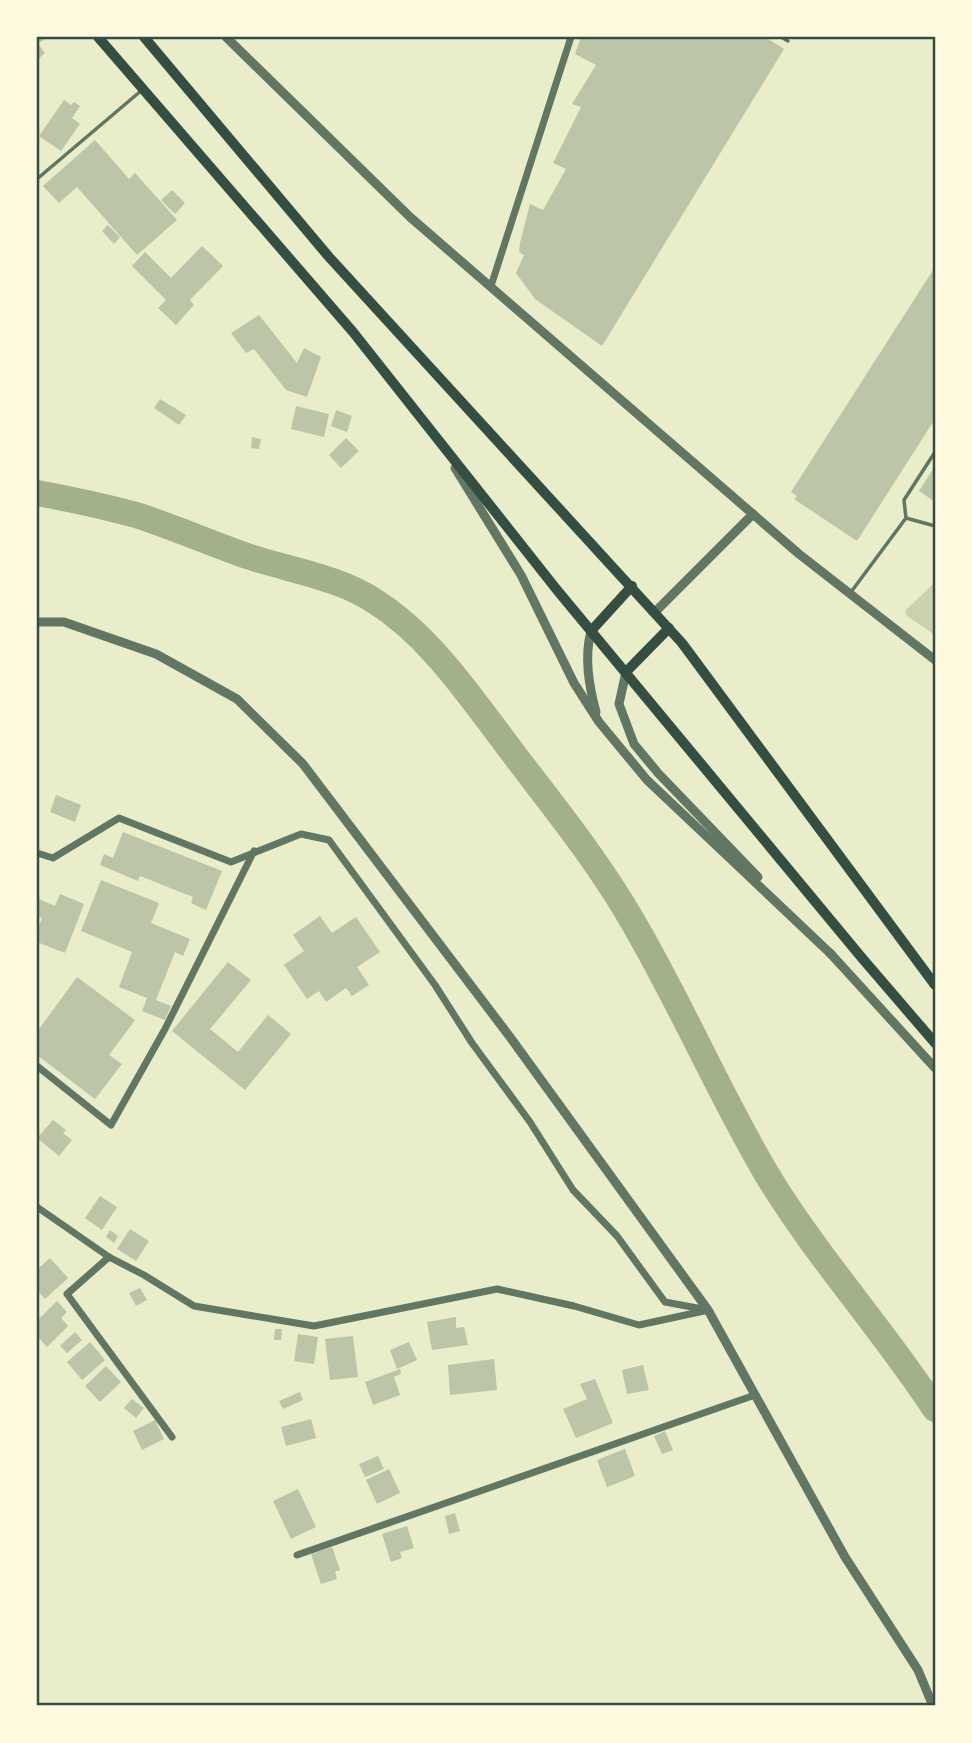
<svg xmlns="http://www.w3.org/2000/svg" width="972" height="1743" viewBox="0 0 972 1743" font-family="Rubik,sans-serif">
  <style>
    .green { fill: #cad2ad }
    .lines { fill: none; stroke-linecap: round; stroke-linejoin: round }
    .river { stroke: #a3b18a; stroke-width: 26 }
    .building { fill: #bcc5a7 }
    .service { stroke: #617663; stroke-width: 3.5 }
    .minor { stroke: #617663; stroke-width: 7 }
    .tertiary { stroke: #617663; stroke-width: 9 }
    .trunk { stroke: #344e41; stroke-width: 10 }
    .neatline { fill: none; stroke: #344e41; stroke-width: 2.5 }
  </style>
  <rect width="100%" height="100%" fill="#e9edc9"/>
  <path class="green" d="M935 582V635L907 616 905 611Z"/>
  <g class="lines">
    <path class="river" d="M37 493C70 499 103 506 136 515 174 527 212 544 250 557 293 571 338 577 376 602 429 636 467 692 504 741 548 800 596 857 633 922 681 1004 718 1091 766 1173 816 1256 882 1328 935 1409"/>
  </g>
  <g class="building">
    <path d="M37 37 45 39 38 44 45 53 37 60Z"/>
    <path d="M581 37H765L784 49 602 346 535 299 516 273 524 255 519 252 520 243 530 204 543 210 566 169 553 163 581 107 572 104 596 65 575 54Z"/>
    <path d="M64 100 71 105 74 102 80 106 72 118 80 124 61 151 39 136Z"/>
    <path d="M95 140 129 179 135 173 177 220 137 255 77 187 59 203 43 186Z"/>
    <path d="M172 190 185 203 175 214 161 200Z"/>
    <path d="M108 225 120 237 114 244 102 231Z"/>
    <path d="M202 246 223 266 190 300 194 305 176 325 158 308 166 300 132 266 145 252 171 278Z"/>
    <path d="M935 267V419L857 541 794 499 797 496 791 492Z"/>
    <path d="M259 315 297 363 304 348 321 357 307 397 286 390 254 349 246 353 231 333Z"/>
    <path d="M160 399 186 415 179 425 154 408Z"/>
    <path d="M296 406 329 414 324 437 291 429Z"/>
    <path d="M336 410 352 416 347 432 331 426Z"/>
    <path d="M252 437 261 439 259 449 251 448Z"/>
    <path d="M346 438 359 451 341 468 329 455Z"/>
    <path d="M935 466V502L919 491Z"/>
    <path d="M56 795 81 805 75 822 50 812Z"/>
    <path d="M123 832 222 871 206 910 191 903 193 897 140 876 138 881 100 865 104 854 113 858Z"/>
    <path d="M101 880 159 903 151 923 190 939 183 956 175 952 156 1000 171 1006 165 1020 142 1011 147 998 119 987 132 952 81 931Z"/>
    <path d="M60 894 84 904 65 953 37 942V932L42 918 37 916V898L55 906Z"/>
    <path d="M320 916 332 933 356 917 380 952 357 967 369 985 352 996 346 988 326 1002 319 991 307 999 284 965 304 951 293 935Z"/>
    <path d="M228 962 251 980 210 1029 238 1052 268 1015 291 1034 245 1090 172 1031Z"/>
    <path d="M77 977 135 1020 109 1055 122 1064 95 1099 37 1055V1032Z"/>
    <path d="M53 1120 66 1130 63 1133 72 1140 59 1156 37 1138Z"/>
    <path d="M100 1196 117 1207 102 1230 85 1218Z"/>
    <path d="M130 1229 149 1241 136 1261 117 1249Z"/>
    <path d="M110 1230 118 1236 114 1243 106 1237Z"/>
    <path d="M50 1258 68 1278 45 1299 37 1290 39 1279 37 1270Z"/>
    <path d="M140 1288 147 1300 136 1306 129 1293Z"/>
    <path d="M57 1301 67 1312 61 1318 68 1326 47 1347 37 1336V1321Z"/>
    <path d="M456 1317V1328L464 1327 468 1345 432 1350 427 1322Z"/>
    <path d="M275 1329H282L281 1340H274Z"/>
    <path d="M75 1332 82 1340 67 1353 60 1346Z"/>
    <path d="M298 1334 318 1337 314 1364 294 1361Z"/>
    <path d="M353 1336 358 1377 330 1380 325 1339Z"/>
    <path d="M90 1342 105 1360 82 1380 67 1362Z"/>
    <path d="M409 1342 417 1360 397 1369 390 1350Z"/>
    <path d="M494 1359 497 1390 450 1395 448 1365Z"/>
    <path d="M643 1365 649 1390 627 1394 622 1370Z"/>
    <path d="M106 1366 121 1382 100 1402 85 1386Z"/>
    <path d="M400 1369 401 1374 394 1377 400 1395 373 1405 365 1382Z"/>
    <path d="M595 1379 613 1423 576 1438 563 1409 587 1399 580 1384Z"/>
    <path d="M300 1392 303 1400 283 1409 279 1401Z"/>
    <path d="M132 1399 144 1408 136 1418 124 1408Z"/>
    <path d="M311 1419 316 1438 286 1446 281 1427Z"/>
    <path d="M155 1420 164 1439 142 1450 133 1431Z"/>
    <path d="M665 1431 673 1450 662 1454 654 1436Z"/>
    <path d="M625 1449 635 1476 607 1487 597 1460Z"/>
    <path d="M378 1456 384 1469 365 1477 359 1464Z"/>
    <path d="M389 1469 400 1493 377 1504 366 1480Z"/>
    <path d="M298 1489 316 1527 291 1539 273 1501Z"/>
    <path d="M455 1513 460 1531 449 1534 445 1516Z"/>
    <path d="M407 1526 414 1548 400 1552 402 1558 391 1562 382 1534Z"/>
    <path d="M332 1547 340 1570 335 1572 337 1579 321 1584 311 1554Z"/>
  </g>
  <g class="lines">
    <g class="service">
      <path d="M781 37 788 41"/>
      <path d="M37 179 142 90"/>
      <path d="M906 518 935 526"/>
      <path d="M851 592 906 518 904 500 935 452"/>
    </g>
    <g class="minor">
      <path d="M491 286 571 37"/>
      <path d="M37 853 53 858 119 818 231 862 301 834 329 840 435 985 472 1043 530 1122 573 1190 617 1236 665 1302 708 1310"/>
      <path d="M37 1066 111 1125 165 1029 254 851"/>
      <path d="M37 1207 109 1257 144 1275 194 1306 314 1326 497 1289 574 1306 639 1325 704 1311"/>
      <path d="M109 1257 67 1294 172 1437"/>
      <path d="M297 1555 755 1395"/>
    </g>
    <g class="tertiary">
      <path d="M226 37 410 217 799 554 935 660"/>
      <path d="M455 468 521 575 574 683 599 722 647 780 832 955"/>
      <path d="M655 612 753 514"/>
      <path d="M37 622H64L156 654 237 699 303 764 510 1037 708 1310 845 1557 918 1670 933 1706"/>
      <path d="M591 631C584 658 589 686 596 712"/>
      <path d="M626 672 619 704 634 744 658 773 758 877"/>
      <path d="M830 953 935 1068"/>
    </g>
    <g class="trunk">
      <path d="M98 37 353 332 557 590 862 958 935 1043"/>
      <path d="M144 37 329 257 682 643 935 985"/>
      <path d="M591 631 632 586"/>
      <path d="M626 672 669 628"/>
    </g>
  </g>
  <rect width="972" height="1743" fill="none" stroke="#fefae0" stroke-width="77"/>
  <rect x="38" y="38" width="896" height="1666" class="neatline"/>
</svg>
